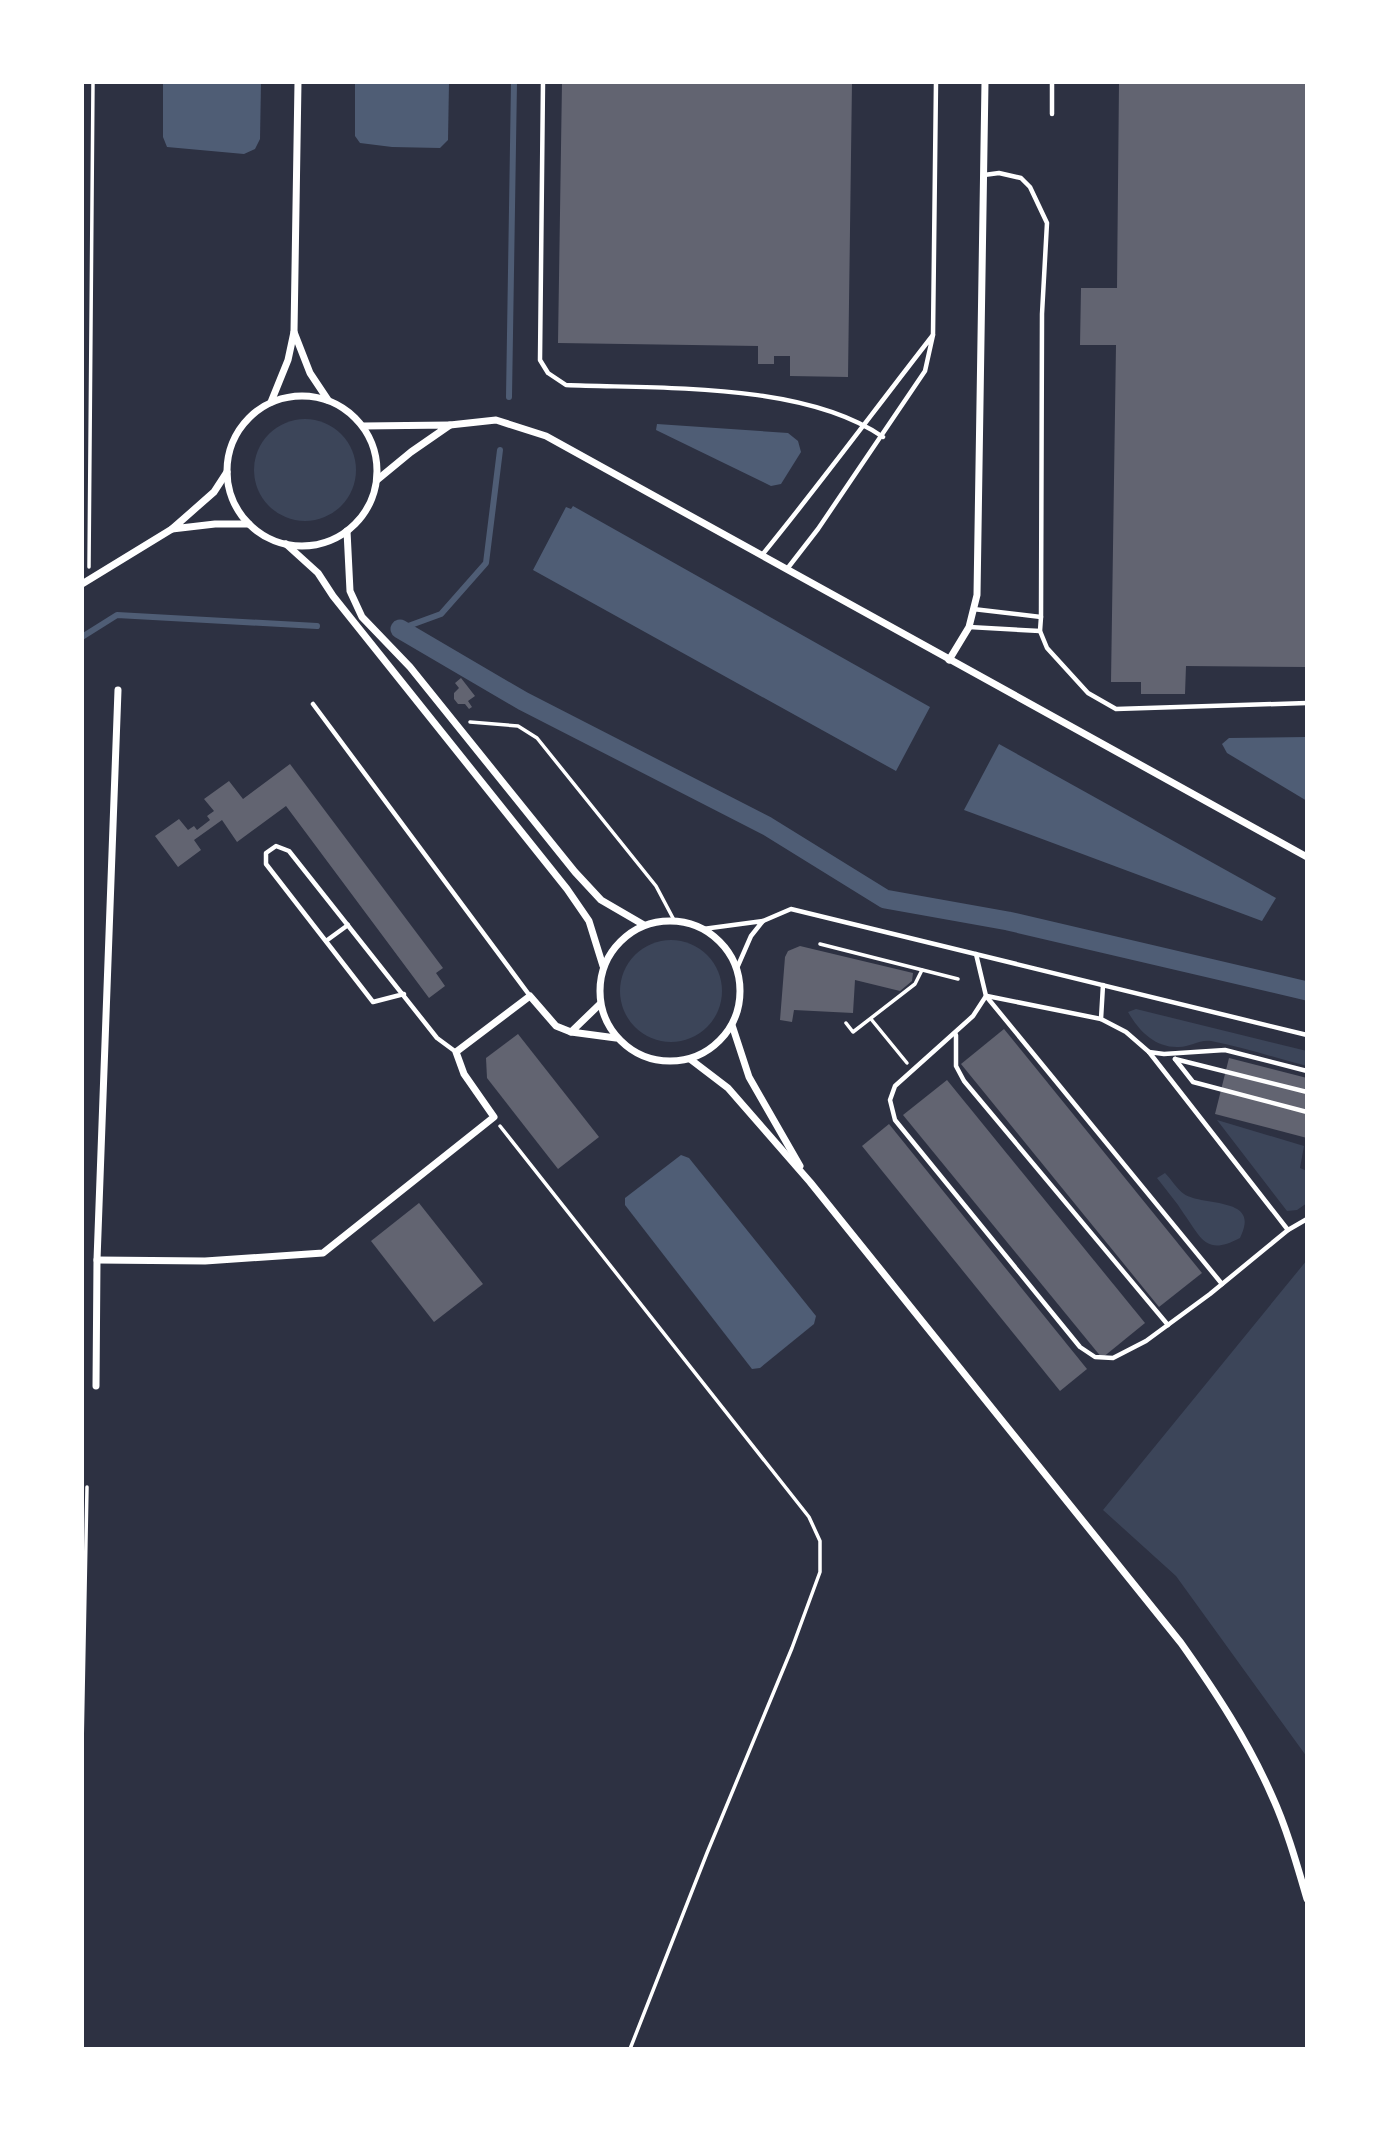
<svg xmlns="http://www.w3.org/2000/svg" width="1389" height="2131" viewBox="0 0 1389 2131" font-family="'IBM Plex Sans',sans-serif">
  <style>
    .green { fill: #3c4559 }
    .water { fill: #4f5d75 }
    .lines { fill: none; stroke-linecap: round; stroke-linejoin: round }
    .stream { stroke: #4f5d75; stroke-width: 6 }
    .canal { stroke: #4f5d75; stroke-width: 19 }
    .building { fill: #626471 }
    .path { stroke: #fff; stroke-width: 3.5 }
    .service { stroke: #fff; stroke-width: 4.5 }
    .minor { stroke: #fff; stroke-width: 7 }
  </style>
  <rect width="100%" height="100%" fill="#2d3142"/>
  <g class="green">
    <circle cx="305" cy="470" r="51"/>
    <circle cx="671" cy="991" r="51"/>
    <path d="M1136 1009 1307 1051V1066C1275 1058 1243 1047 1211 1041 1200 1039 1190 1047 1179 1047 1155 1048 1139 1031 1128 1012Z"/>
    <path d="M1217 1120 1304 1146 1300 1168 1307 1171V1203L1297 1210 1287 1211Z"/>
    <path d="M1165 1173C1171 1179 1177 1189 1184 1194 1204 1207 1262 1196 1240 1238 1206 1256 1202 1239 1184 1214 1176 1201 1166 1190 1157 1178Z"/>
    <path d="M1307 1260V1757L1176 1576 1103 1510Z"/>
  </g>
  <g class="water">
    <path d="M163 82H261L260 139 255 149 244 154 167 147 163 137Z"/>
    <path d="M355 82H449L448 140 440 148 392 147 360 143 355 136Z"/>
    <path d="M657 424 788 433 798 441 801 452 781 484 771 486 656 430Z"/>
    <path d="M573 506 930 707 896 771 533 570 566 507 571 509Z"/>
    <path d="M1307 737V801L1227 753 1222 744 1229 738Z"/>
    <path d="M999 744 1276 898 1262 921 964 810Z"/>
    <path d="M681 1155 689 1158 816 1316 814 1324 760 1368 752 1369 625 1205V1198Z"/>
  </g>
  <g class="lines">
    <g class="stream">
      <path d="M509 397 514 82"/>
      <path d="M400 629 441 614 486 563 500 450"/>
      <path d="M82 637 117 615 317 626"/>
    </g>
    <path class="canal" d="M400 629 523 701 767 826 885 899 1008 921 1307 991"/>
  </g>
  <g class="building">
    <path d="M562 82H852L848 377 790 376V356H774V364H758V346L558 343Z"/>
    <path d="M1119 82H1307V667L1186 666 1185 694H1141V682H1111L1116 345H1080L1081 288H1117Z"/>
    <path d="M461 678 475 696 468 701 472 707 469 709 465 704H458L454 699V693L459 688 455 683Z"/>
    <path d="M290 764 443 968 436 973 445 986 429 998 286 806 237 842 222 820 194 840 201 850 178 867 155 836 179 819 188 830 194 826 197 830 210 820 207 816 214 811 204 799 229 781 243 799Z"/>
    <path d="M800 946 913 973 912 981 900 991 855 980 853 1013 794 1010 792 1022 780 1020 785 957 788 951Z"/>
    <path d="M1004 1029 1202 1273 1159 1307 961 1064Z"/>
    <path d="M518 1034 599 1137 558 1169 487 1078 486 1058Z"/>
    <path d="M1229 1058 1307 1078V1138L1215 1114Z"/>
    <path d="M947 1080 1145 1323 1102 1358 903 1115Z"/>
    <path d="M889 1124 1087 1369 1060 1391 862 1146Z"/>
    <path d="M419 1203 483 1284 434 1322 371 1241Z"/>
  </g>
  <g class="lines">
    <g class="path">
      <path d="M89 567 93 82"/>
      <path d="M470 722 518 726 537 738 656 886 674 920"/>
      <path d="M820 944 958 979"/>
      <path d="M871 1019 907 1063"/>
      <path d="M846 1023 853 1032 915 984 922 970"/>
      <path d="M500 1126 809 1517 820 1541V1572L792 1648 707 1853 630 2049"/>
      <path d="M82 1747 87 1487"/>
    </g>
    <g class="service">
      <path d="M543 82 540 360 548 373 566 385C660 389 804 382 883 437"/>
      <path d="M1052 82V114"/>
      <path d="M933 335 936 82"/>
      <path d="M762 555C821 483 876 408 933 335L925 371 818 529 787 569"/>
      <path d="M973 609 1041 617 1042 314 1047 223 1030 187 1021 178 999 173 984 175"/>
      <path d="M1041 617 1040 631 1047 648 1088 693 1116 709 1307 703"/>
      <path d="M969 627 1040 631"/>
      <path d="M313 704 530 996"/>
      <path d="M763 921 791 909 1307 1035"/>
      <path d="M703 929 763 921 751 936 737 968"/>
      <path d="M326 941 348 925"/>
      <path d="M976 954 986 996 973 1016 895 1086 890 1100 895 1120 1080 1347 1095 1357 1113 1358 1146 1341 1210 1294 1288 1230 1149 1052 1126 1032 1101 1019 1103 985"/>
      <path d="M404 994 373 1002 266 864V853L276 846 289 851 437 1038 456 1052"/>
      <path d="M986 996 1222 1284"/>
      <path d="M987 996 1101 1019"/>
      <path d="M956 1035V1066L964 1081 1168 1325"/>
      <path d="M1149 1052 1164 1054 1225 1050 1307 1071"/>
      <path d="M1175 1059 1193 1082 1307 1112"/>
      <path d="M1175 1059 1307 1092"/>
      <path d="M1288 1230 1307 1219"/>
    </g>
    <g class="minor">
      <path d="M294 332 298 82"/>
      <circle cx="302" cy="471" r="75"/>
      <path d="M271 402 288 360 294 332 310 373 328 400"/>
      <path d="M450 425 496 420 546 436 1307 857"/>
      <path d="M363 426 450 425 411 452 377 480"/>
      <path d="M227 472 214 492 172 529 215 524H249"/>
      <path d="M347 531 350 591 362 617 410 667 575 872 601 900 644 925"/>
      <path d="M286 544 318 573 333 596 567 889 589 921 603 966"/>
      <path d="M82 584 172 529"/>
      <path d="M949 660 969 627 977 595 985 82"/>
      <circle cx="670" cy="991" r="70"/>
      <path d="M600 1004 571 1032 616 1038"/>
      <path d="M732 1025 749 1077 800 1166"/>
      <path d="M690 1059 728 1088 810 1182 1181 1643C1215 1691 1248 1741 1272 1796 1287 1829 1297 1865 1307 1899"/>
      <path d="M97 1260 205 1261 323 1253 494 1117 464 1074 456 1052 530 996 556 1026 571 1032"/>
      <path d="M96 1386 97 1260 118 690"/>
    </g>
  </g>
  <rect width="1389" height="2131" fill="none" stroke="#ffffff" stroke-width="168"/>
</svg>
